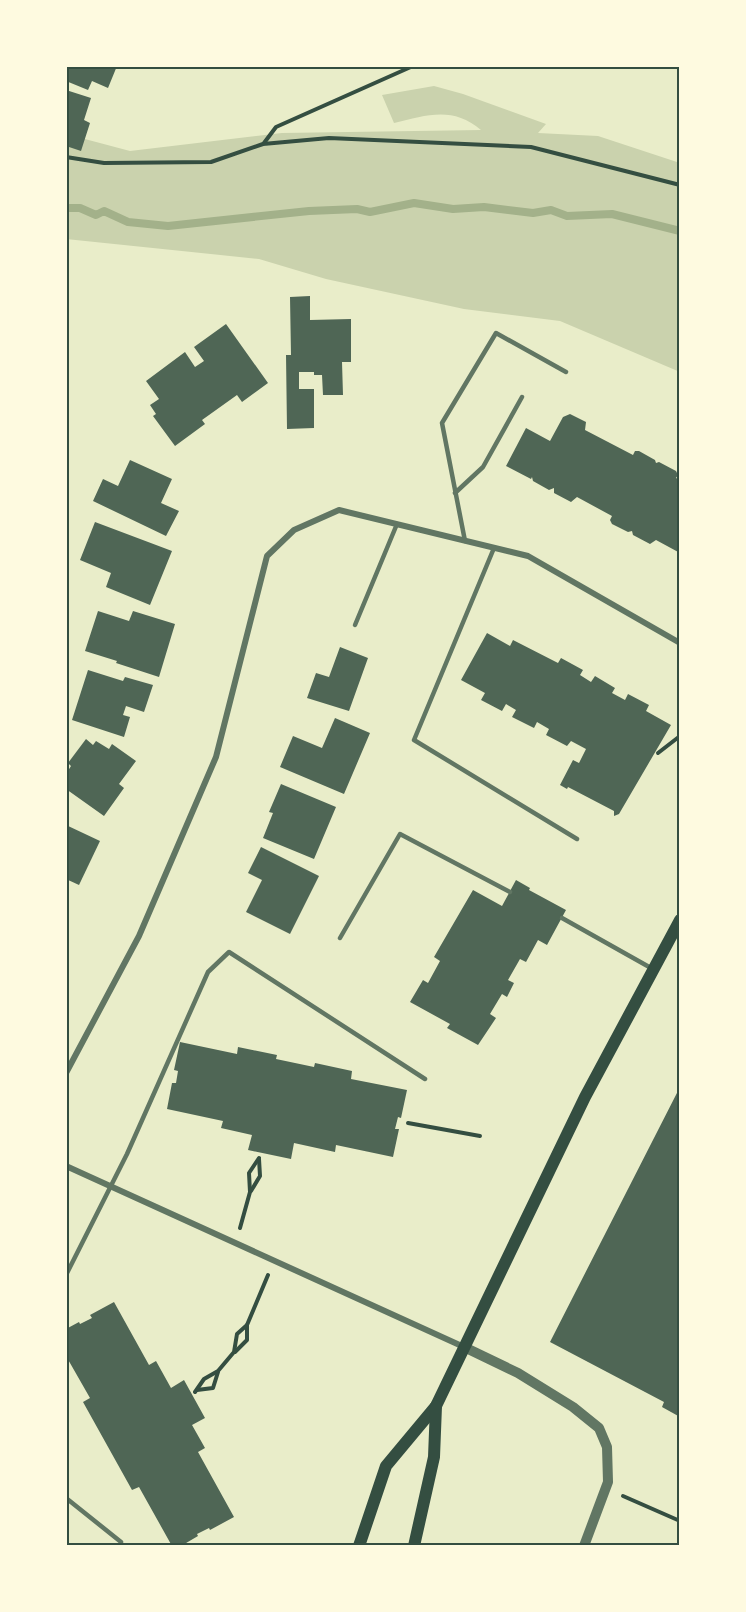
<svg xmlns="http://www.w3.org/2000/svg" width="746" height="1612" viewBox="0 0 746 1612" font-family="Cabin,sans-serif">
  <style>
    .green { fill: #cad2ad }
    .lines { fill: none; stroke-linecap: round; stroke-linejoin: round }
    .stream { stroke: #a3b18a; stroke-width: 8 }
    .building { fill: #4f6655 }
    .path { stroke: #344e41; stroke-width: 4 }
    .service { stroke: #617663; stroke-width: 4.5 }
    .minor { stroke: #617663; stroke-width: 6 }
    .tertiary { stroke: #617663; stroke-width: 10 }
    .secondary { stroke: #344e41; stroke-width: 12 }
    .neatline { fill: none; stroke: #344e41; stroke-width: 2 }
  </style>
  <rect width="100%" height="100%" fill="#e9edc9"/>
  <path class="green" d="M434 86 463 94 546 124 538 133 598 136 680 163V372L560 321 464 309 326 279 259 259 66 239V134L130 151 282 133 481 130C453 106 427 115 394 123L382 95Z"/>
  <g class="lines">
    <path class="stream" d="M66 208H80L96 215 104 211 128 222 168 226 309 211 357 209 370 212 414 203 453 209 484 207 533 213 551 210 567 216 612 214 680 231"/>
  </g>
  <g class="building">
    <path d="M66 66H117L108 88 92 81 88 90 66 81Z"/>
    <path d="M66 90 91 98 84 120 90 123 81 151 66 146Z"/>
    <path d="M310 296V320L351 319V362H342L343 395H323L322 375H314V372H299V389H314V428L287 429 286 355H291L290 297Z"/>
    <path d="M226 324 268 383 242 402 237 395 202 420 205 424 175 446 153 416 156 414 150 405 159 399 146 381 185 352 195 367 204 361 194 347Z"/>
    <path d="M570 414 586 422 585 430 633 455 635 451H639L655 460 656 463 659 462 676 471 678 475 676 478 680 480V553L656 540 650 544 633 535 632 531 628 532 612 524 610 520 612 516 577 497 571 502 554 493V488L549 490 533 481 532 477 531 479 506 466 526 428 550 441 563 417Z"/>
    <path d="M130 460 172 479 161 503 179 511 166 536 93 501 103 479 118 486Z"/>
    <path d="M95 522 172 551 150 605 106 587 111 573 80 560Z"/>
    <path d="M98 611 129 621 133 611 175 624 159 677 116 663 117 661 85 651Z"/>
    <path d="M487 633 510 646 513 640 558 663 561 658 583 670 580 675 591 682 595 676 615 688 612 693 625 700 628 694 649 705 646 711 671 725 619 814 614 816V811L568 787 567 789 560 785 573 760 579 763 586 749 571 741 567 746 546 735 549 729 537 722 534 728 512 717 516 710 506 704 502 711 481 700 485 693 461 680Z"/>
    <path d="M340 647 368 658 349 711 307 698 316 673 329 677Z"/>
    <path d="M88 670 123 681 125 677 153 685 144 712 126 706 123 715 130 717 124 737 72 720Z"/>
    <path d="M335 718 370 733 344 794 280 767 293 736 322 748Z"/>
    <path d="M86 739 93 745 96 741 109 749 112 744 136 761 119 784 124 788 104 816 66 789V774L71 766 68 763Z"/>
    <path d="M281 784 336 807 314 859 263 838 273 813 269 812Z"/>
    <path d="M66 825 100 841 79 885 66 879Z"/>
    <path d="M261 847 319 876 290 934 246 912 262 880 248 873Z"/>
    <path d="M516 880 530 888 529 890 566 910 547 945 538 940 526 962 520 959 508 980 514 983 507 997 502 994 490 1014 496 1018 478 1045 447 1028 450 1024 410 1002 423 980 428 983 440 961 434 957 473 890 502 906Z"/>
    <path d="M180 1042 237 1054 238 1047 277 1055 276 1059 314 1067 315 1063 352 1071 351 1079 407 1090 401 1118 398 1117 395 1129H399L393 1157 336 1145 335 1152 294 1143 291 1159 248 1150 252 1135 221 1128 223 1121 167 1109 172 1083H176L178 1071 174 1070Z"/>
    <path d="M680 1087V1417L662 1407 664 1402 550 1342Z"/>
    <path d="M114 1302 149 1365 156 1361 171 1388 184 1380 205 1418 192 1425 205 1448 198 1452 234 1517 210 1530 209 1528 197 1534 198 1536 181 1546H172L139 1487 132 1490 83 1402 90 1398 66 1356V1329L79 1322 80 1324 92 1318 90 1315Z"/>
  </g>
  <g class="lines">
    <g class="path">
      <path d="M264 143 276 127 413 66"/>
      <path d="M66 157 104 163 211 162 263 144 329 138 531 147 680 185"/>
      <path d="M658 753 680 736"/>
      <path d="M408 1123 480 1136"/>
      <path d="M251 1191 260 1176 259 1159"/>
      <path d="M240 1228 250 1192 249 1173 259 1158"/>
      <path d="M235 1352 247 1340V1325"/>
      <path d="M197 1390 213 1388 218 1372"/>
      <path d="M195 1392 204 1379 218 1371 234 1352 237 1334 247 1325 268 1275"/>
      <path d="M623 1496 680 1521"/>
    </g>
    <g class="service">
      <path d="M455 493 483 467 522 397"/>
      <path d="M465 541 442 423 496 333 566 372"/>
      <path d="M494 548 414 740 577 839"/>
      <path d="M355 625 397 524"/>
      <path d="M562 918 651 968"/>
      <path d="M340 938 400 834 510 892"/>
      <path d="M66 1275 127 1154 208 972 229 952 425 1079"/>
      <path d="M66 1498 121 1542"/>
    </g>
    <g class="minor">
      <path d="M66 1073 139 936 216 757 267 556 294 530 339 510 528 556 680 643"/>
      <path d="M66 1166 464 1347"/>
    </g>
    <path class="tertiary" d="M464 1347 518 1373 573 1407 599 1428 607 1447 608 1482 584 1546"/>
    <g class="secondary">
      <path d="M359 1546 386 1466 436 1406 585 1097 680 920"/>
      <path d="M414 1546 434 1457 436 1406"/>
    </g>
  </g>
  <rect width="746" height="1612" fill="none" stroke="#fefae0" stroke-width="135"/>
  <rect x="68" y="68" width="610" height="1476" class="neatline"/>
</svg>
